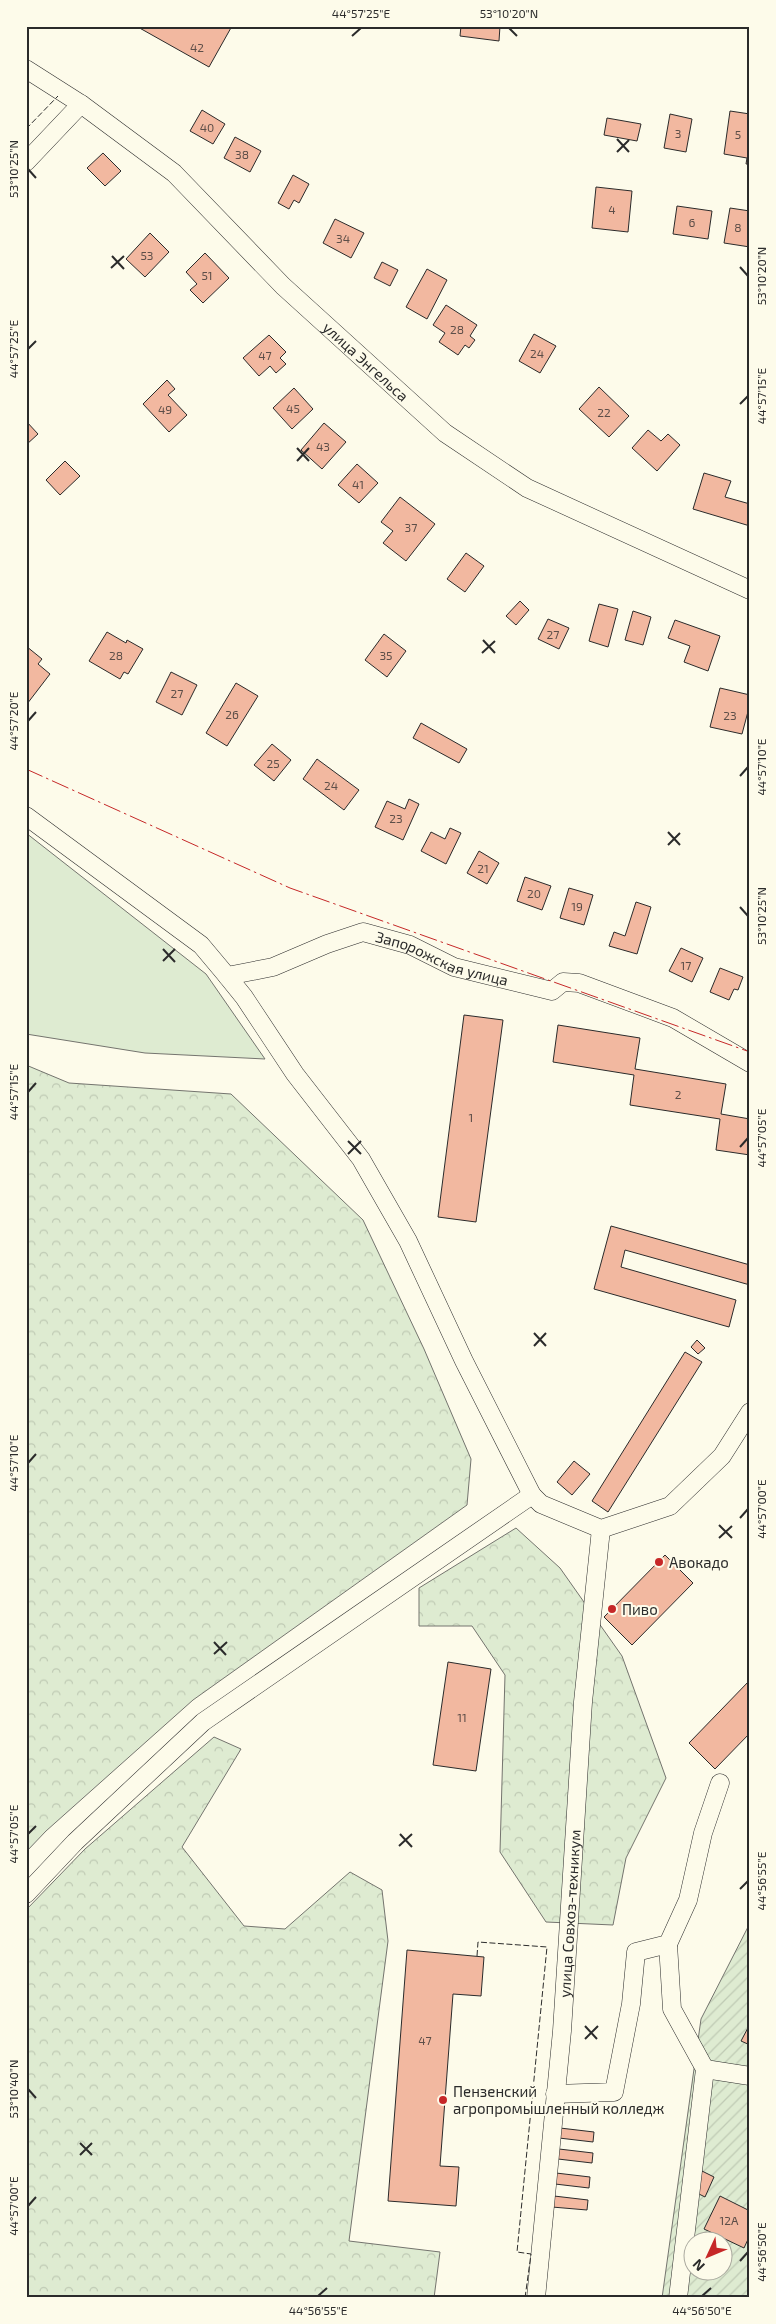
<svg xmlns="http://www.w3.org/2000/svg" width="776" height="2324" viewBox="0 0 776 2324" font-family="'Exo 2',sans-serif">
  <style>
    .grass { fill: #deebd1; stroke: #74746e }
    .forest { fill: url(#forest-crowns); stroke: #74746e }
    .garden { fill: url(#garden-furrows); stroke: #74746e; fill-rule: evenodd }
    .building { fill: #f2b8a0; stroke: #2b2b2b }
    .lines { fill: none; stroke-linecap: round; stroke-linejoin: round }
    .minor-casing { stroke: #2b2b2b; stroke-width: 19 }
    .minor { stroke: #fdfbea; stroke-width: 18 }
    .fence { stroke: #2b2b2b; stroke-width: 1; stroke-dasharray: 6 2.5; stroke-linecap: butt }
    .power { stroke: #c62828; stroke-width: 1; stroke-dasharray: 18 4 2.5 4; stroke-linecap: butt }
    .ticks { fill: none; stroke: #2b2b2b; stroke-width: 2 }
    .poi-dot { fill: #c62828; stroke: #fdfbea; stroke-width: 2 }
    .labels { text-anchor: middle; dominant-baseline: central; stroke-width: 4; stroke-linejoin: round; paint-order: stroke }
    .number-label { font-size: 12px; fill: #5d4e48 }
    .street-label { font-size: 15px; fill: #2b2b2b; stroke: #fdfbea }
    .poi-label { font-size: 15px; fill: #2b2b2b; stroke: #fdfbea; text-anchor: start }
    .neatline { fill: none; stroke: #2b2b2b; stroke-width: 2 }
    .ticks-label { font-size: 12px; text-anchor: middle; fill: #2b2b2b }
  </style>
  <defs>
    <pattern id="forest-crowns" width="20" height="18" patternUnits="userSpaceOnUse" patternTransform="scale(1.25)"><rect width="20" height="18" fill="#deebd1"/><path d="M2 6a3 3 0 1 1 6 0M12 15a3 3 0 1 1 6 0" fill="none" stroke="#bfcab4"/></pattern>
    <pattern id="garden-furrows" width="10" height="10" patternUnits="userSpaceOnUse" patternTransform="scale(1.25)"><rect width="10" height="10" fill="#deebd1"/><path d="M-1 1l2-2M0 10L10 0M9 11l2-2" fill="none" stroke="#bfcab4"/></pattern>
  </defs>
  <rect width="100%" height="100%" fill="#fdfbea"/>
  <path class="grass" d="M26 833 206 974 265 1059 145 1053 26 1034Z"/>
  <g class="forest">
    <path d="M26 1065 69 1083 231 1094 363 1220 424 1349 471 1459 467 1505 193 1700 46 1831 26 1852Z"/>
    <path d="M516 1528 560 1568 622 1656 666 1778 626 1858 613 1925 546 1922 500 1852 505 1675 472 1626H419V1588Z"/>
    <path d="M214 1737 241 1749 182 1847 244 1926 285 1929 350 1872 382 1890 388 1941 349 2241 440 2252 434 2298H26V1910L85 1849Z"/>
  </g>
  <path class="garden" d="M750 1923V2298H662L701 2019ZM694 2242H724V2272H694Z"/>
  <g class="building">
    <path d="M136 26H232L209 67Z"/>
    <path d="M461 26H500L499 41 460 36Z"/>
    <path d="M202 110 225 124 213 144 190 131Z"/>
    <path d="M730 111 750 114V164H746L747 158 724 154Z"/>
    <path d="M670 114 692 119 686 152 664 148Z"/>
    <path d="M607 118 641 124 637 141 604 135Z"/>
    <path d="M235 137 261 151 250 172 224 158Z"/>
    <path d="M103 153 121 171 105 186 87 168Z"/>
    <path d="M293 175 309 184 299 203 294 200 289 209 278 203Z"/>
    <path d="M596 187 632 191 628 232 592 228Z"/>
    <path d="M677 206 712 211 708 239 673 234Z"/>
    <path d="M730 208 750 211V247L724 243Z"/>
    <path d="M335 219 364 233 351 258 323 243Z"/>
    <path d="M150 233 169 252 145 277 126 259Z"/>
    <path d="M205 253 229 278 203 303 190 290 197 284 186 272Z"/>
    <path d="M382 262 398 270 390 286 374 278Z"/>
    <path d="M427 269 447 280 427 319 406 307Z"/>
    <path d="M446 305 477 325 470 336 475 340 469 348 465 345 458 355 439 342 445 333 433 325Z"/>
    <path d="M534 334 556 346 540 373 519 361Z"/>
    <path d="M269 335 286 352 280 358 286 364 276 373 270 366 259 376 243 358Z"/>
    <path d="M167 380 175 389 168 395 187 415 169 432 143 404Z"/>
    <path d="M599 387 629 416 609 437 579 409Z"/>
    <path d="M294 388 313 409 292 429 273 408Z"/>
    <path d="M26 421 38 434 26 445Z"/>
    <path d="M324 423 346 442 322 469 301 450Z"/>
    <path d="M648 430 661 441 668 434 680 445 657 471 632 448Z"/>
    <path d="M65 461 80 476 60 495 46 480Z"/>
    <path d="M357 464 378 483 359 503 338 485Z"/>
    <path d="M704 473 731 481 725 497 750 504V526L693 509Z"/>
    <path d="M400 497 435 524 406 561 383 543 393 531 381 522Z"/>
    <path d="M466 553 484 566 465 592 447 579Z"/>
    <path d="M520 601 529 610 516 625 506 616Z"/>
    <path d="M599 604 618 609 608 647 589 641Z"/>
    <path d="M633 611 651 617 643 645 625 640Z"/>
    <path d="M548 619 569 628 559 649 538 639Z"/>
    <path d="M675 620 720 636 708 671 684 662 690 646 668 638Z"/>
    <path d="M107 632 126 643 127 640 143 649 128 674 124 672 120 679 89 661Z"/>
    <path d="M384 634 406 651 387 677 365 660Z"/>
    <path d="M26 646 42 659 38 664 50 674 27 704Z"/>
    <path d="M171 672 197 685 182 715 156 702Z"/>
    <path d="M236 683 258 696 227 746 206 733Z"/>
    <path d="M720 688 750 695V704L742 734 710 727Z"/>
    <path d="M421 723 467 749 459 763 413 738Z"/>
    <path d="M272 744 291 760 274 781 254 765Z"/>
    <path d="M317 759 359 790 344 810 303 779Z"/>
    <path d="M409 799 419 804 403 840 375 827 387 801 405 809Z"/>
    <path d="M450 828 461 833 446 864 421 851 431 832 445 839Z"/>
    <path d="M479 851 499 863 487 884 467 873Z"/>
    <path d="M525 877 551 886 542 910 517 901Z"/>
    <path d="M569 888 593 895 584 925 560 918Z"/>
    <path d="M636 902 651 907 637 954 609 946 614 932 625 936Z"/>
    <path d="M681 948 703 958 692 982 669 971Z"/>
    <path d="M720 968 743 977 738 990 734 989 729 1000 710 992Z"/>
    <path d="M464 1015 503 1020 476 1222 438 1217Z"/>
    <path d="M558 1025 640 1038 635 1069 726 1084 721 1114 750 1119V1155L716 1150 720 1119 630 1105 634 1075 553 1062Z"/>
    <path d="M611 1226 750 1265V1285L625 1250 621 1267 736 1300 729 1327 594 1289Z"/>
    <path d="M697 1340 705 1348 698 1354 691 1347Z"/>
    <path d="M685 1352 702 1362 608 1512 592 1501Z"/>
    <path d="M574 1461 590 1474 572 1495 557 1482Z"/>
    <path d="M665 1555 693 1583 632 1645 604 1617Z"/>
    <path d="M448 1662 491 1669 476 1771 433 1765Z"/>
    <path d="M750 1680V1733L715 1769 689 1743Z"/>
    <path d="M407 1950 484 1957 481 1996 453 1994 440 2166 459 2167 456 2206 388 2201Z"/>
    <path d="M750 2024V2045L741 2041Z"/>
    <path d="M560 2128 594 2132 593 2142 559 2138Z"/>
    <path d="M559 2149 593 2153 592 2163 558 2159Z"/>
    <path d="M702 2171 714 2177 705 2197 693 2191Z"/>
    <path d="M556 2173 590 2177 589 2188 555 2184Z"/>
    <path d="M554 2196 588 2200 587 2210 552 2207Z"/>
    <path d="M720 2196 750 2211V2235L744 2248 704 2229Z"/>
  </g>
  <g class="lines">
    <defs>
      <g id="minor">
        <path id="s1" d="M26 69 81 104 174 173 283 286 445 433 527 488 750 590"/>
        <path d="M26 162 81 104"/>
        <path id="s2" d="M26 816 201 945 227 976 273 967 327 944 363 932 410 945 454 967 552 991 563 982 579 983 673 1018 750 1063"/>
        <path d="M227 976 244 997 295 1074 361 1159 408 1241 464 1361 532 1495"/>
        <path d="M26 1894 75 1842 203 1722 532 1495 541 1504 601 1529 670 1506 722 1456 750 1412"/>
        <path d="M668 1944 672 2009 705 2069 678 2298"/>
        <path d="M705 2069 750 2076"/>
        <path d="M555 2094 614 2092 631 2004 636 1952 668 1944 688 1900 703 1833 720 1783"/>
        <path id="s3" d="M536 2298 562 2031 583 1702 601 1529"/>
      </g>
    </defs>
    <use href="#minor" class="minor-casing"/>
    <use href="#minor" class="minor"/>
    <g class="fence">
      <path d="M26 129 58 96"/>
      <path d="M477 1956 478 1942 547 1947 517 2252 531 2254 525 2298"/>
    </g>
    <path class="power" d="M26 769 290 888 750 1052"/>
  </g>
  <path class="ticks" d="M509 28 517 36M352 36 361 28M617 139 629 152M617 152 629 140M28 169 36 178M112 256 124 269M740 267 748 276M111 268 124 256M28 349 36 341M740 404 748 396M297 448 309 461M297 461 309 448M483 640 495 653M482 653 495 641M28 721 36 712M740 776 748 767M668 832 680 845M668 845 680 833M740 907 748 916M163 949 175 962M163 961 175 949M28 1092 36 1083M348 1141 361 1154M740 1147 748 1138M348 1154 361 1141M534 1333 546 1346M534 1346 546 1333M28 1463 36 1454M740 1518 748 1509M719 1525 732 1538M719 1538 732 1526M214 1642 226 1655M214 1654 227 1642M28 1834 36 1826M400 1834 412 1847M399 1846 412 1834M740 1889 748 1881M585 2026 597 2039M585 2039 598 2026M28 2089 36 2098M80 2143 92 2155M80 2155 92 2143M28 2206 36 2197M740 2261 748 2252M318 2296 327 2288M702 2296 711 2288"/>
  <g class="poi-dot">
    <circle cx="659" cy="1562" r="5"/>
    <circle cx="612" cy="1609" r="5"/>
    <circle cx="443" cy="2100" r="5"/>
  </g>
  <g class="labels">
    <g class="number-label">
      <text x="197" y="47">42</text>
      <text x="207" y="127">40</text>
      <text x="678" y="133">3</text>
      <text x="738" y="134">5</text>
      <text x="242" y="154">38</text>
      <text x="612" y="209">4</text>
      <text x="692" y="222">6</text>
      <text x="738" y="227">8</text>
      <text x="343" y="238">34</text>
      <text x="147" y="255">53</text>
      <text x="207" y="275">51</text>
      <text x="457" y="329">28</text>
      <text x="537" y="353">24</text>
      <text x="265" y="355">47</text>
      <text x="293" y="408">45</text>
      <text x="165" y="409">49</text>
      <text x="604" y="412">22</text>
      <text x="323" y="446">43</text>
      <text x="358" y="484">41</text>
      <text x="411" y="527">37</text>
      <text x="553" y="634">27</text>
      <text x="116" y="655">28</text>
      <text x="386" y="655">35</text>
      <text x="177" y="693">27</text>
      <text x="232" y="714">26</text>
      <text x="730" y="715">23</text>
      <text x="273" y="763">25</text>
      <text x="331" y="785">24</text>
      <text x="396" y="818">23</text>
      <text x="483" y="868">21</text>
      <text x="534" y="893">20</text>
      <text x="577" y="906">19</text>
      <text x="686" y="965">17</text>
      <text x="678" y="1094">2</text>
      <text x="471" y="1117">1</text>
      <text x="462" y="1717">11</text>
      <text x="425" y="2040">47</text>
      <text x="729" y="2220">12А</text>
    </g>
    <g class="street-label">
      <text stroke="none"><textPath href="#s1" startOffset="450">улица Энгельса</textPath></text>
      <text stroke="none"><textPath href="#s2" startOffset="485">Запорожская улица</textPath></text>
      <text stroke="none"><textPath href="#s3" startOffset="386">улица Совхоз-техникум</textPath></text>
    </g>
    <g class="poi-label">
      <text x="669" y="1562">Авокадо</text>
      <text x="622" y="1609">Пиво</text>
      <text x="453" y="2091">Пензенский<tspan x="453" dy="17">агропромышленный колледж</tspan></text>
    </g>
  </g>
  <rect width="776" height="2324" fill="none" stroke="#fdfbea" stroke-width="55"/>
  <g transform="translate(708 2256) rotate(226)"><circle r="24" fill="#fdfbea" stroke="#a9a89e"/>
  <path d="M0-4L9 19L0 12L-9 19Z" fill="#c62828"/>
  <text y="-8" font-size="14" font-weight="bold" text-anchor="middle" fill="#2b2b2b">N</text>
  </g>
  <rect x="28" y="28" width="720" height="2268" class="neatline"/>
  <g class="ticks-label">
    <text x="361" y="18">44°57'25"E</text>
    <text x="509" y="18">53°10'20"N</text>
    <text transform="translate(14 169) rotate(-90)" y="4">53°10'25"N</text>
    <text transform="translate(762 276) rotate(-90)" y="4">53°10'20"N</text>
    <text transform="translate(14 349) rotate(-90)" y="4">44°57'25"E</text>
    <text transform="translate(762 396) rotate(-90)" y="4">44°57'15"E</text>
    <text transform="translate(14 721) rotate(-90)" y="4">44°57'20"E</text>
    <text transform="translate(762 767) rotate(-90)" y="4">44°57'10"E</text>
    <text transform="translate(762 916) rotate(-90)" y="4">53°10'25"N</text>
    <text transform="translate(14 1092) rotate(-90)" y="4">44°57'15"E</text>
    <text transform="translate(762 1138) rotate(-90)" y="4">44°57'05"E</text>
    <text transform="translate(14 1463) rotate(-90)" y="4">44°57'10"E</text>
    <text transform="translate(762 1509) rotate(-90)" y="4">44°57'00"E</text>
    <text transform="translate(14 1834) rotate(-90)" y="4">44°57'05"E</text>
    <text transform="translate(762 1881) rotate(-90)" y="4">44°56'55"E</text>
    <text transform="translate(14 2089) rotate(-90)" y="4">53°10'40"N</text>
    <text transform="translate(14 2206) rotate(-90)" y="4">44°57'00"E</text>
    <text transform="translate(762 2252) rotate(-90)" y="4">44°56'50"E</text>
    <text x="318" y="2315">44°56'55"E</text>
    <text x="702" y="2315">44°56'50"E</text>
  </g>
</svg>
